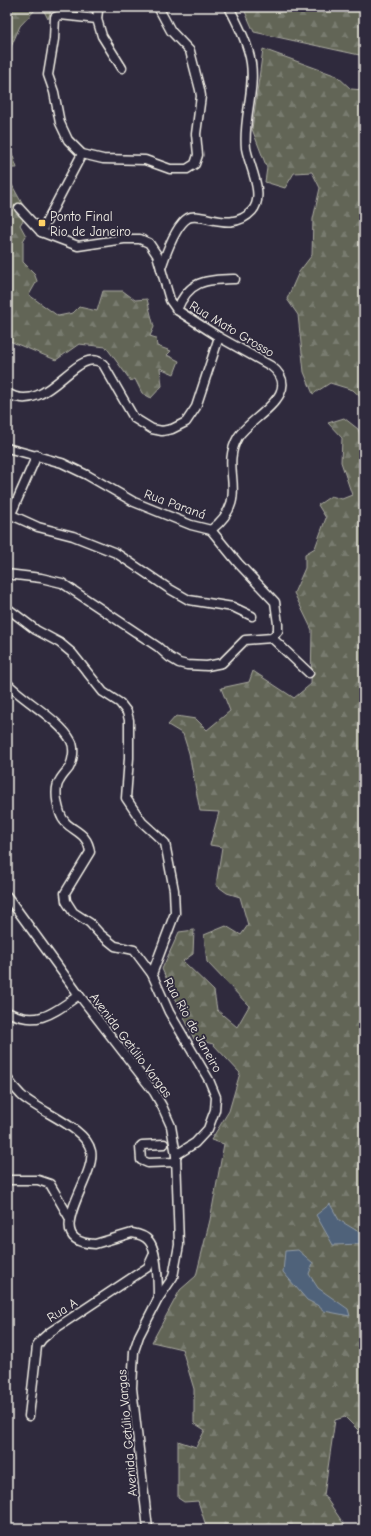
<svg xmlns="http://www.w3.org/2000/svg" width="371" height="1536" viewBox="0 0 371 1536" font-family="'Comic Neue',sans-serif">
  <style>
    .forest { fill: url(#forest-firs); stroke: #ababa0 }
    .water { fill: #4f627a; stroke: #919ba6 }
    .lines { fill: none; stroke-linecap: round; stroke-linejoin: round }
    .minor-casing { stroke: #f4f1e8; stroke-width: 11 }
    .minor { stroke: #2f2a3d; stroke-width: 8 }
    .poi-dot { fill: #ffd166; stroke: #2f2a3d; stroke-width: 1.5 }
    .labels { text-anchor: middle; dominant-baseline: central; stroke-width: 3.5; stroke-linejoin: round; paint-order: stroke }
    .poi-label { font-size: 13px; fill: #f4f1e8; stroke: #2f2a3d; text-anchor: start }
    .street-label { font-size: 13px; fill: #f4f1e8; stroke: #2f2a3d }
  </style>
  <defs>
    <pattern id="forest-firs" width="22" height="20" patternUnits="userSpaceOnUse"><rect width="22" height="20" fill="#626557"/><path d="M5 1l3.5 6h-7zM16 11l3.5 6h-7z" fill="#797c6f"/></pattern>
  </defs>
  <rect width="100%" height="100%" fill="#2f2a3d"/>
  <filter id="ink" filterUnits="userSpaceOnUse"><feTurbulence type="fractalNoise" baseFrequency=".025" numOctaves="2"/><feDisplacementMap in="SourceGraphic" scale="8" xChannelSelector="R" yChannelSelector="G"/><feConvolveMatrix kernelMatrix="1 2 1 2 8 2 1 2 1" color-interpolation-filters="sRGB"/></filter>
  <g filter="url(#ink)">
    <g class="forest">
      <path d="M7 7H52L48 19 44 11 36 9 20 26 7 56Z"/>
      <path d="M243 7H364V56L254 32Z"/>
      <path d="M263 49 337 76 351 89 364 90V400L353 390 330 383 313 394 304 372 298 315 287 299 299 272 312 255 313 219 320 188 312 172 294 173 285 188 265 182 267 168 252 129Z"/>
      <path d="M7 116 10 122 8 142 17 168H7Z"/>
      <path d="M7 176 24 207 25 217 20 225 26 236 23 241V262L34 273 37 281 29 295 58 316 73 313 79 307 97 311 103 291H123L135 300 147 299 154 327 150 336 156 338 157 346 171 351 167 355 179 361 174 374 160 368 162 386 151 398 142 393 135 379 131 381 106 347 79 344 56 360 7 340Z"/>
      <path d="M344 418 358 429 364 444V1490L361 1479 364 1436 345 1417 335 1420 324 1495 345 1526V1529H207L198 1501 184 1502 178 1498V1441L196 1447 205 1430 194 1423V1389L182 1349 152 1342 180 1290 196 1276 210 1220 224 1144 211 1140 229 1111 240 1073 213 1044 194 1039 162 969 179 932 194 930 193 954 183 961 214 991 217 1010 237 1027 249 1006 207 962 204 935 226 926 241 935 248 925 240 897 227 893 216 885 222 847 210 845 219 812 200 811 189 753 183 734 168 725 176 716 196 719 207 730 230 711 221 688 249 682 253 671 294 698 311 684 312 630 294 593 305 568V554L315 548 326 518 318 505 331 496 342 499 352 495 341 462 342 438 328 423Z"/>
    </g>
    <g class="water">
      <path d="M330 1204 339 1220 364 1235 363 1244 333 1245 316 1215Z"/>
      <path d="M298 1250 313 1263 309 1274 318 1288 348 1309 350 1316 324 1311 317 1305 307 1300 283 1272 285 1251Z"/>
    </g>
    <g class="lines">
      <defs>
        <g id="minor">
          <path d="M94 7 98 11 97 19"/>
          <path d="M122 68 102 36 97 19 60 15 55 17 54 39 48 75 54 92 60 123 68 140 82 154 103 159 145 160 170 169H187L195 164 198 155 196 134 201 96 200 90 190 51 171 31 158 7"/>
          <path d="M19 208 41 232 78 246 124 239H140L149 243 157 255 170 300 177 310 219 337 271 366C306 393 250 417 238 437 218 472 253 497 211 530"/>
          <path d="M41 232 82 154"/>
          <path d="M161 268C165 256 176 225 188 218 202 211 231 234 252 211 266 196 249 166 246 148 243 119 255 92 251 63 248 43 238 25 229 7"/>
          <path d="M177 310C189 280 205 280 235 279"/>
          <path d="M7 393C48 418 76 343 103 364L134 418 152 429 162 431 172 429 186 422 196 407 219 337"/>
          <path d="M7 448 62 463 87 475 134 502 191 525 211 530 238 563 275 602 278 624V631L272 638 245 640 222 663 207 666 187 665 179 663 169 657 158 647 62 583 41 578 7 574"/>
          <path d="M7 513 38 527 73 536 116 553 168 588 189 600 233 607 252 616"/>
          <path d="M11 514 37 455"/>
          <path d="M7 608 36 630 60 643 72 653 103 692 120 703 127 712 129 720V758L126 798 142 822 165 843 174 890 175 913 152 974 169 1012 209 1080 216 1097 215 1110 208 1129 195 1143 176 1155"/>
          <path d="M272 638 309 673"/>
          <path d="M7 683C24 701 60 720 71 741 75 748 73 761 69 768 66 772 62 776 60 780 54 788 57 803 60 813 66 832 87 828 90 852L65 893 66 901 73 912 90 923 99 933 115 946 134 950 152 974"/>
          <path d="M7 896 79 995 154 1092 162 1106 171 1126 176 1155 179 1245 173 1277 158 1299 139 1336 134 1351 132 1388 148 1529"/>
          <path d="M7 1012C39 1027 53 1013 79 995"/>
          <path d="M7 1078C11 1084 16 1090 21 1095 39 1112 86 1127 91 1151 97 1178 37 1242 95 1244L132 1233C138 1234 145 1236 149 1241 158 1252 158 1285 158 1299"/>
          <path d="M164 1144 142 1145 140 1147 141 1160 148 1163 176 1162"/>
          <path d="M7 1180H38L50 1184 69 1217"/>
          <path d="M29 1416 37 1346 42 1339 50 1332 148 1267 153 1256"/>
        </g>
      </defs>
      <use href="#minor" class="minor-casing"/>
      <use href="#minor" class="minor"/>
    </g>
  </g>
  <rect class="poi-dot" x="38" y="219" width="8" height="8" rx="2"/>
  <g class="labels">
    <g class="poi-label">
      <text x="50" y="216">Ponto Final<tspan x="50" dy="15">Rio de Janeiro</tspan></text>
    </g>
    <g class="street-label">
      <text transform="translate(232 329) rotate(31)">Rua Mato Grosso</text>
      <text transform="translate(175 504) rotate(20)">Rua Paraná</text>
      <text transform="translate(193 1025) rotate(61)">Rua Rio de Janeiro</text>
      <text transform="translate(131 1045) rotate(53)">Avenida Getúlio Vargas</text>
      <text transform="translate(62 1310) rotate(-32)">Rua A</text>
      <text transform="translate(127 1433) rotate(-95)">Avenida Getúlio Vargas</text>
    </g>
  </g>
  <rect width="371" height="1536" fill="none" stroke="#2f2a3d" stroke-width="24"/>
  <rect x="12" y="12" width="347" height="1512" fill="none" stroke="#f4f1e8" stroke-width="1.5" filter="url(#ink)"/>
</svg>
